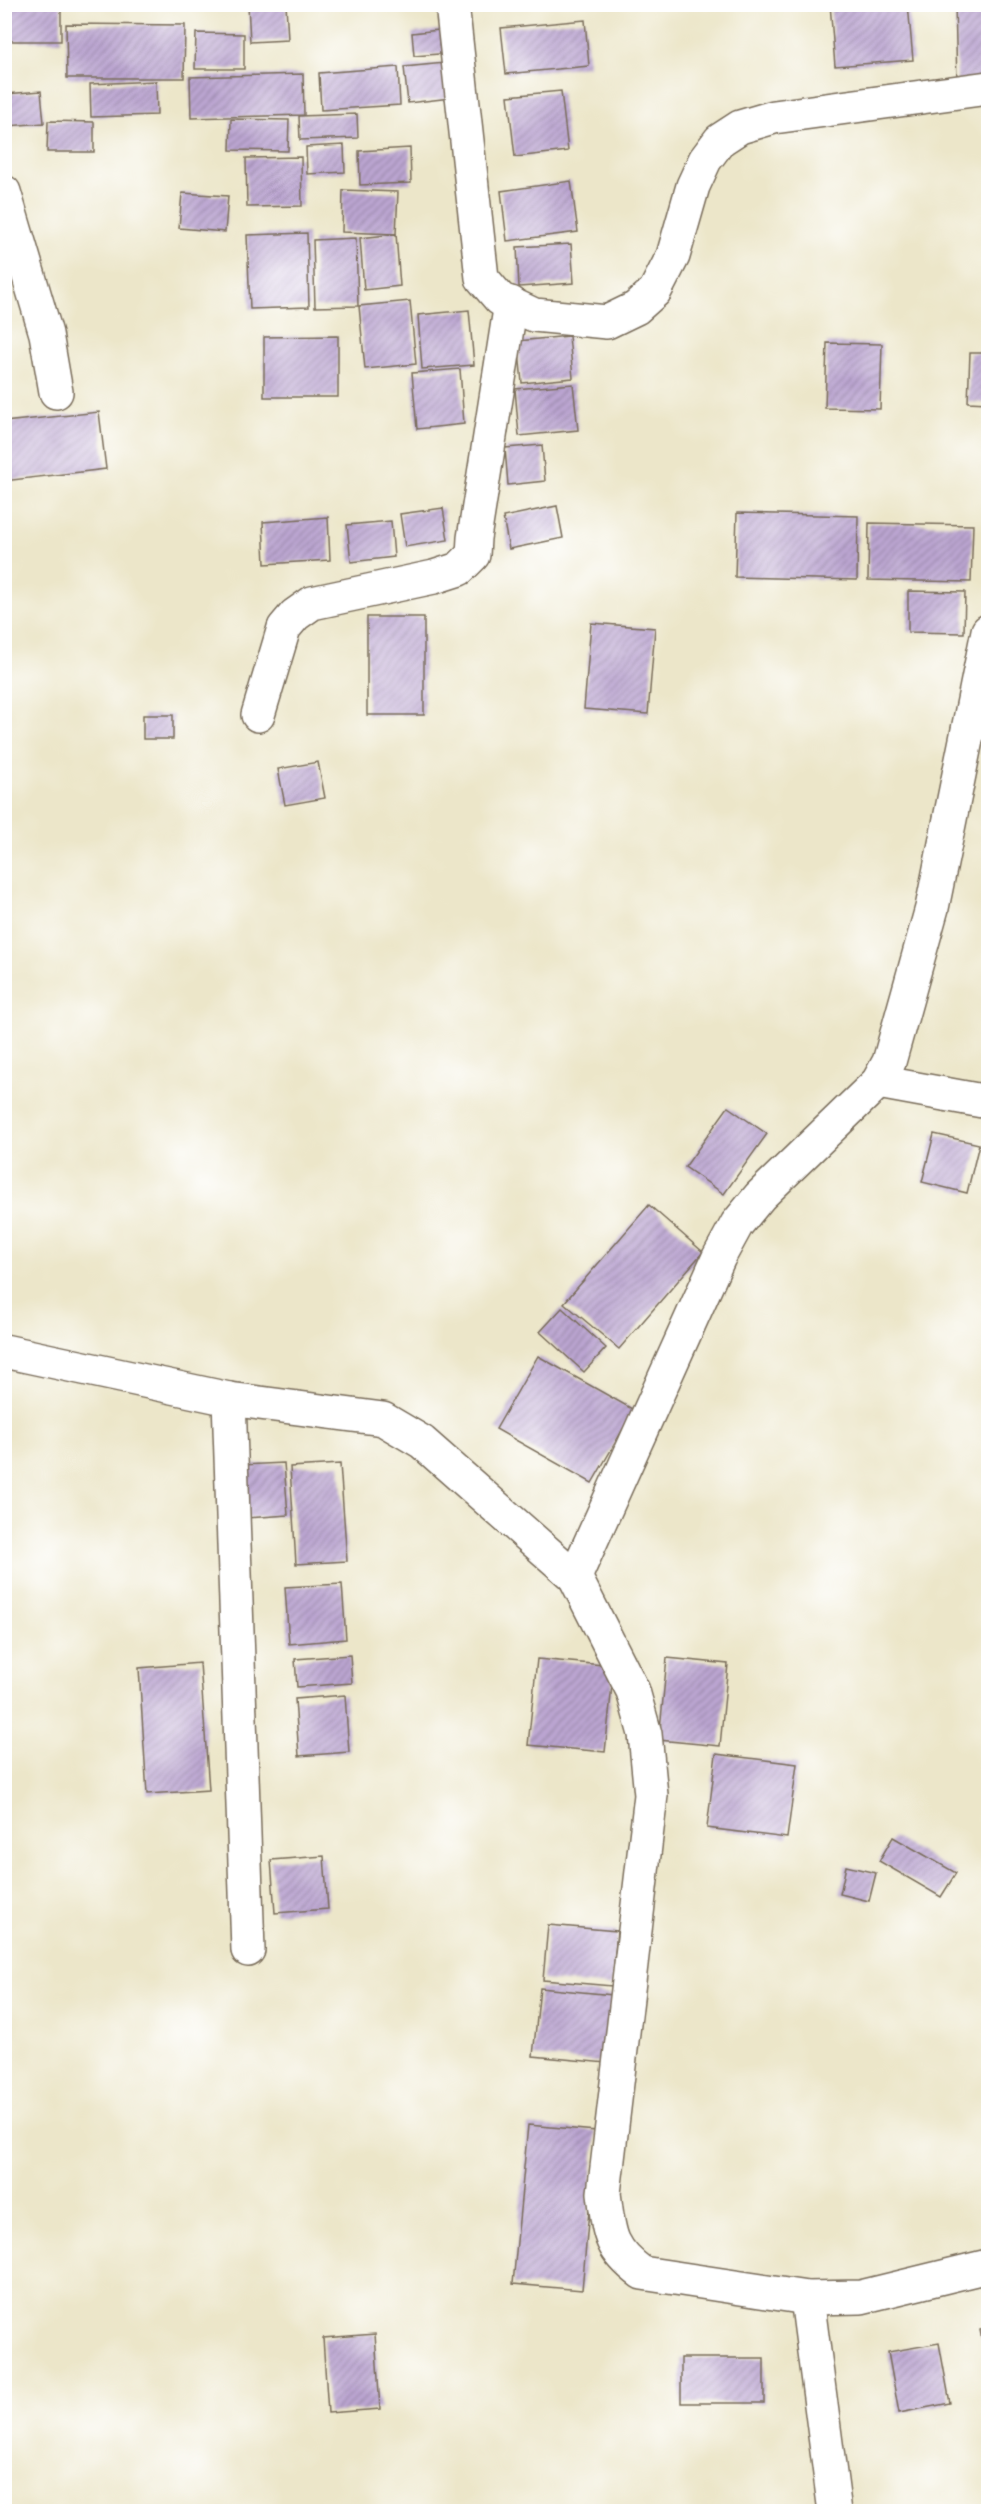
<svg xmlns="http://www.w3.org/2000/svg" width="993" height="2516" viewBox="0 0 993 2516" font-family="'Patrick Hand',sans-serif">
  <style>
    .building { fill: url(#building-hatch) }
    .lines { fill: none; stroke-linecap: round; stroke-linejoin: round }
    .minor-casing { stroke: #796c5a; stroke-width: 36 }
    .minor { stroke: #fff; stroke-width: 33 }
  </style>
  <defs>
    <pattern id="building-hatch" width="6" height="6" patternUnits="userSpaceOnUse" patternTransform="scale(1.5)"><rect width="6" height="6" fill="#bba5d1"/><path d="M-1 1l2-2M0 6l6-6M5 7l2-2" fill="none" stroke="#9987a9"/></pattern>
  </defs>
  <rect width="100%" height="100%" fill="#fff"/>
  <filter id="ink" filterUnits="userSpaceOnUse"><feTurbulence type="fractalNoise" baseFrequency=".0167" numOctaves="2"/><feDisplacementMap in="SourceGraphic" scale="12" xChannelSelector="R" yChannelSelector="G"/><feConvolveMatrix kernelMatrix="1 2 1 2 8 2 1 2 1" color-interpolation-filters="sRGB"/></filter>
  <filter id="wash" filterUnits="userSpaceOnUse"><feTurbulence type="fractalNoise" baseFrequency=".008" numOctaves="4" result="noise"/><feDisplacementMap in="SourceGraphic" scale="24" xChannelSelector="R" yChannelSelector="G"/><feGaussianBlur stdDeviation="1.35" result="paint"/><feColorMatrix in="noise" values="0 0 0 0 0 0 0 0 0 0 0 0 0 0 0 0 0 1.4 0 .05"/><feComposite in="paint" operator="in"/></filter>
  <g filter="url(#wash)">
    <rect width="100%" height="100%" fill="#ece6c9"/>
    <g id="blocks">
      <g class="building">
        <rect x="4" y="4" width="57" height="37"/>
        <path d="M248 4H286L288 40 250 42Z"/>
        <path d="M830 4H908L913 60 835 66Z"/>
        <path d="M955 4H988V82L957 83Z"/>
        <path d="M585 20 589 66 506 74 501 28Z"/>
        <path d="M66 24 185 25 184 78H67Z"/>
        <path d="M448 29 451 53 414 56 412 33Z"/>
        <path d="M196 33 244 34V69H195Z"/>
        <path d="M455 62 459 97 408 103 404 67Z"/>
        <path d="M398 67 400 105 321 110 319 73Z"/>
        <path d="M303 74 304 115 191 118 190 77Z"/>
        <path d="M156 81 157 115 91 117 90 84Z"/>
        <path d="M41 91 44 123 8 126 6 94Z"/>
        <path d="M561 91 568 151 515 157 508 96Z"/>
        <path d="M357 114 358 138 300 140 299 116Z"/>
        <path d="M231 119 289 120 288 151 230 150Z"/>
        <path d="M48 121 94 122V152H47Z"/>
        <path d="M344 145 345 172 307 174 306 147Z"/>
        <path d="M410 148 411 183 360 185 359 151Z"/>
        <path d="M301 157 302 206 247 207 246 158Z"/>
        <path d="M571 181 578 232 507 241 501 191Z"/>
        <path d="M343 190 398 192 396 234 342 232Z"/>
        <path d="M182 193 228 196 225 232 179 228Z"/>
        <path d="M307 233 309 307 250 309 247 235Z"/>
        <path d="M396 234 400 286 364 290 360 238Z"/>
        <path d="M356 238 358 306 315 307 313 240Z"/>
        <path d="M571 244 574 283 519 287 517 247Z"/>
        <path d="M410 301 416 364 365 369 359 306Z"/>
        <path d="M469 310 474 365 422 369 418 315Z"/>
        <path d="M338 336V397H264V337Z"/>
        <path d="M569 336 573 378 522 383 518 341Z"/>
        <path d="M827 343 882 344 880 409 825 408Z"/>
        <path d="M970 353H988V403L968 402Z"/>
        <path d="M460 369 464 424 417 429 412 373Z"/>
        <path d="M573 384 578 430 519 436 515 389Z"/>
        <path d="M99 412 106 469 4 481V422Z"/>
        <path d="M542 445 545 481 508 485 505 448Z"/>
        <path d="M557 506 563 538 509 549 503 517Z"/>
        <path d="M443 508 448 540 405 547 400 514Z"/>
        <path d="M737 513 858 516 857 580 735 577Z"/>
        <path d="M328 517 330 560 265 564 263 522Z"/>
        <path d="M391 521 394 557 351 562 347 525Z"/>
        <path d="M869 523 973 525 971 582 868 580Z"/>
        <path d="M908 591 965 592 964 633 908 632Z"/>
        <rect x="367" y="617" width="57" height="98"/>
        <path d="M591 623 655 628 648 714 584 709Z"/>
        <rect x="143" y="715" width="30" height="24"/>
        <path d="M318 762 325 798 285 805 278 769Z"/>
        <path d="M728 1107 767 1134 724 1194 685 1167Z"/>
        <path d="M934 1134 979 1144 967 1193 922 1182Z"/>
        <path d="M649 1205 703 1252 619 1349 564 1303Z"/>
        <path d="M562 1308 606 1348 584 1372 540 1332Z"/>
        <path d="M538 1356 634 1410 592 1483 496 1429Z"/>
        <path d="M284 1463 288 1515 246 1518 242 1465Z"/>
        <path d="M340 1464 347 1561 296 1564 290 1467Z"/>
        <path d="M342 1584 346 1639 289 1644 285 1587Z"/>
        <path d="M350 1655 352 1683 297 1687 295 1659Z"/>
        <path d="M667 1658 728 1664 720 1746 659 1740Z"/>
        <path d="M537 1659 614 1666 605 1752 528 1745Z"/>
        <path d="M200 1663 209 1790 147 1794 139 1668Z"/>
        <path d="M345 1695 349 1752 299 1756 295 1699Z"/>
        <path d="M716 1754 797 1764 787 1838 707 1828Z"/>
        <path d="M893 1837 956 1873 941 1897 879 1861Z"/>
        <path d="M324 1856 328 1909 275 1913 271 1860Z"/>
        <path d="M846 1866 876 1873 869 1901 840 1894Z"/>
        <path d="M548 1925 617 1931 612 1986 543 1980Z"/>
        <path d="M540 1988 613 1995 606 2063 533 2056Z"/>
        <path d="M528 2125 596 2131 582 2290 513 2284Z"/>
        <path d="M988 2328V2364H987L980 2330Z"/>
        <path d="M375 2334 380 2409 328 2413 323 2338Z"/>
        <path d="M939 2343 950 2403 899 2413 888 2352Z"/>
        <rect x="681" y="2358" width="83" height="45"/>
      </g>
    </g>
  </g>
  <g filter="url(#ink)">
    <use href="#blocks" fill-opacity="0" stroke="#796c5a" stroke-width="1.5"/>
    <g class="lines">
      <defs>
        <g id="minor">
          <path d="M452 4 482 278 500 299 534 315 607 322 636 308 655 291 673 256 693 186 705 160 720 140 740 127 774 117 988 88"/>
          <path d="M4 192 46 334 56 392"/>
          <path d="M258 715 284 628 295 615 312 603 434 577 459 569 473 555 474 538 511 303"/>
          <path d="M878 1082 988 1102"/>
          <path d="M4 1351 229 1399 383 1419 422 1442 575 1577 719 1257 737 1224 760 1196 878 1082 889 1062 932 908 988 631"/>
          <path d="M229 1399 248 1950"/>
          <path d="M575 1577 633 1691 645 1734 651 1795 604 2193C609 2232 608 2248 642 2273L807 2298 861 2297 988 2266"/>
          <path d="M807 2298 835 2512"/>
        </g>
      </defs>
      <use href="#minor" class="minor-casing"/>
      <use href="#minor" class="minor"/>
    </g>
  </g>
  <rect width="993" height="2516" fill="none" stroke="#fff" stroke-width="24"/>
</svg>
